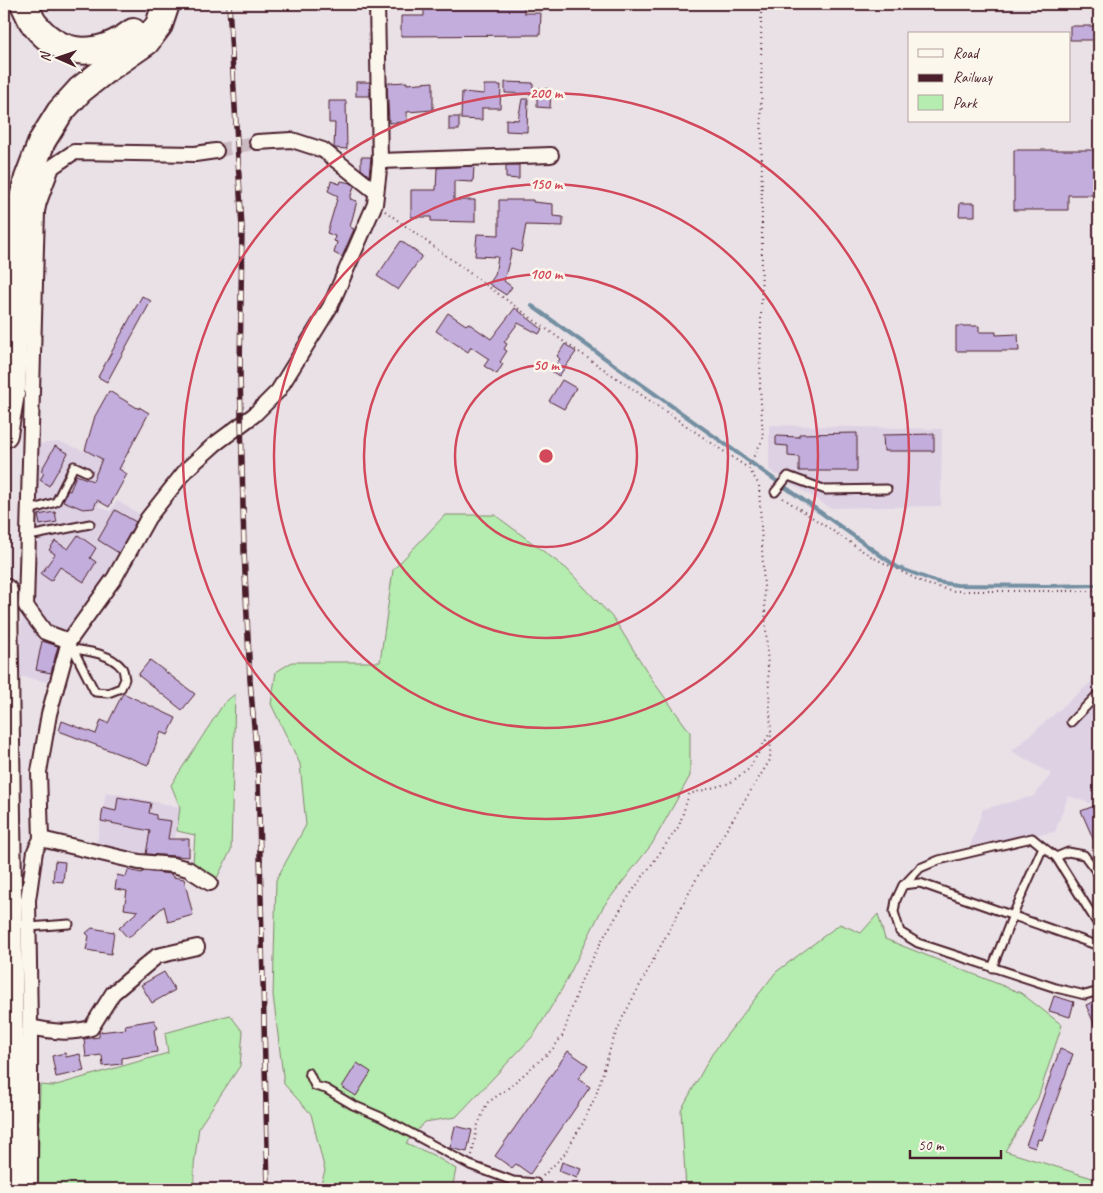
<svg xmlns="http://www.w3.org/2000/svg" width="1103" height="1193" viewBox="0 0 1103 1193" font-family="Caveat,sans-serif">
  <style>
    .built { fill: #ded1e4 }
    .green { fill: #b5ecaf; stroke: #80866d }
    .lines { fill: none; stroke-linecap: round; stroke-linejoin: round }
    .stream { stroke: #738fa1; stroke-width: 4 }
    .building { fill: #c3addc; stroke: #4a1f2b }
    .street-tunnel { stroke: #cabac1; stroke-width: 14; stroke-dasharray: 14 7; stroke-linecap: butt }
    .lane-casing { stroke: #4a1f2b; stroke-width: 11 }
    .street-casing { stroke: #4a1f2b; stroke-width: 18 }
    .highway-casing { stroke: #4a1f2b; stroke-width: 30 }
    .path { stroke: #4a1f2b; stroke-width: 2; stroke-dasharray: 1 4; stroke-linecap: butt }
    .lane { stroke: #fbf7ec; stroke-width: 7 }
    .street { stroke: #fbf7ec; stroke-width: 14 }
    .highway { stroke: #fbf7ec; stroke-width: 26 }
    .rail-casing { stroke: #4a1f2b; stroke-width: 5.5 }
    .rail { stroke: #fbf7ec; stroke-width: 4; stroke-dasharray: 11; stroke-linecap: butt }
    .ring { fill: none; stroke: #d1495b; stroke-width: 2.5 }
    .centre { fill: #d1495b; stroke: #fbf7ec; stroke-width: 2.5 }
    .ring-label { font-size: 15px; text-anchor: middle; font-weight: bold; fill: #d1495b; stroke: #fbf7ec; stroke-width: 5; stroke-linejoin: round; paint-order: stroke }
  </style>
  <rect width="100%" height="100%" fill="#eae1e7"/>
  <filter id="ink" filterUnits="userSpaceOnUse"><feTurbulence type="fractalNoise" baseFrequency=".02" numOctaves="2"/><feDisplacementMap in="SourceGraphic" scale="10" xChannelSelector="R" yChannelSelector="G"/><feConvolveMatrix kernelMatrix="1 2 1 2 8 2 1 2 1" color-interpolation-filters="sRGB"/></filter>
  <g filter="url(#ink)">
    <g class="built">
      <path d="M847 4H937V6L847 7Z"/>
      <path d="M769 425 942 429 941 506 830 508 769 470Z"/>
      <path d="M60 442 124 466 98 506 110 511 117 501 143 516 53 683 19 676 22 612 36 444Z"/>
      <path d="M1099 675V806L1068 796 1055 832 970 846 983 809 1034 796 1051 774 1012 751Z"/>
      <path d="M106 792 180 807 172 859 139 857 96 846Z"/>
    </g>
    <g class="green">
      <path d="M445 515H495L567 569 614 619 653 681 690 732V776L652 844 603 907 562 989 534 1035 456 1117 425 1122 406 1143 433 1155 456 1169 452 1189H319L325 1171 311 1114 284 1084 273 995 276 880 306 825 300 764 271 704 276 672 292 662H380L393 570Z"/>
      <path d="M235 694 231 850 217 878 193 863 195 835 177 831 180 807 171 785 224 703Z"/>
      <path d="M878 914 885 939 1021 993 1062 1025 1038 1098 1005 1151 1092 1178 1096 1189H686L681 1110 712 1054 776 972 840 924 861 933Z"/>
      <path d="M230 1015 243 1032 240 1066 199 1127 194 1165V1189H38L40 1085 53 1086 168 1053 165 1033Z"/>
    </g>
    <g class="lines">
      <path class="stream" d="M532 306 897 567 937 582 957 585 1045 586 1099 585"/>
    </g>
    <g class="building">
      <path d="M424 4H524V13H541L540 35 401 36V16H424Z"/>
      <rect x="1070" y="26" width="29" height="14"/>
      <rect x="356" y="82" width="14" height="14"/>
      <path d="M407 82V84L433 82V110L407 112V122L389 123 387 83Z"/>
      <path d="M505 82 533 83V94L505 93Z"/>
      <path d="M484 85H501L500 108H482V120L461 119 462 92 484 94Z"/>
      <path d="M537 88 551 89 550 108 537 107Z"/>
      <path d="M522 99H528L527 132 506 131V119L518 120Z"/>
      <path d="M329 101H346L347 149 334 148 335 123H329Z"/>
      <rect x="449" y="117" width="10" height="13"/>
      <path d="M1014 150H1096V195H1068V210H1014Z"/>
      <path d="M361 157H371L369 176 361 169Z"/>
      <path d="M506 165H519V179L506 178Z"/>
      <path d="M474 166 473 182 454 181V200H475V222L431 221V217H411V190H436L437 168Z"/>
      <path d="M331 181 340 184 341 181 351 183 354 186 350 199 357 201 350 227 354 229 342 257 334 253 337 242 334 241 335 236 327 233 338 196 328 191Z"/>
      <path d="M499 200H533V202L553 204V216L563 217V226L526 225 521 252 512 249 504 281 512 287 506 295 489 284 495 275 498 257 475 256 477 234 499 235Z"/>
      <path d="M960 203H975V216H959Z"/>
      <path d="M401 241 422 256 398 290 377 276Z"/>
      <path d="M142 296 151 301 107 382 98 377Z"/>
      <path d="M515 308 542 329 539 334 518 323 504 342 507 344 504 349 507 351 500 362 503 364 497 374 484 366 489 359 471 347 468 352 436 331 448 313 466 325 468 323 491 339Z"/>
      <path d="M956 326H979V332H996V335L1018 334 1019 351H956Z"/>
      <path d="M565 344 576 352 559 376 551 371 560 359 557 356Z"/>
      <path d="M562 380 576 388 564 409 549 401Z"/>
      <path d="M109 391 139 409V407L149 413 119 469 127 474 109 507 97 500 94 508 83 509 63 501 68 490 70 491 76 475 93 481 102 459 85 450 95 416Z"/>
      <path d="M857 433V471H799V457L788 456V446L776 445V436L799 437V434Z"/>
      <path d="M934 434V451H884L883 435Z"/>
      <path d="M55 446 68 453 49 486 40 480 44 473 41 471Z"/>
      <path d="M115 510 136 522 119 553 98 540Z"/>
      <path d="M55 512 57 522 40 525 38 515Z"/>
      <path d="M78 535 96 548 90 558 96 562 84 582 60 567 51 581 41 574 55 554 49 550 55 541 68 549Z"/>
      <path d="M42 641 58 646 51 673 36 670Z"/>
      <path d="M150 660 195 694 182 710 138 675Z"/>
      <path d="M123 693 176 718 168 735 161 732 148 765 59 731 62 721 96 734 101 720 108 723Z"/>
      <path d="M118 797 151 803 149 813 156 815V819L171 821 168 839H189V857L146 854 150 831 101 821 103 808 116 811Z"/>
      <path d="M1094 806 1099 819V852L1081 811Z"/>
      <path d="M55 861 65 862 63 882 53 881Z"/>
      <path d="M128 870 142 873 143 871 171 874 173 877 184 879 193 915 168 922 164 906 128 938 119 928 138 911 124 909 127 891 115 889 117 875 126 877Z"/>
      <path d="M92 928 114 932 111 954 86 950 89 936 86 933Z"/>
      <path d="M164 972 175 990 152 1003 141 985Z"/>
      <path d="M1054 996 1074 1002 1070 1017 1049 1011Z"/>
      <path d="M1099 999V1035L1086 1005Z"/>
      <path d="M154 1020 158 1028 154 1030 157 1052 122 1058V1064L103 1066 102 1055 86 1057 84 1039 99 1037V1032L126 1029 125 1025Z"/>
      <path d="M1060 1049 1073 1054 1042 1140 1038 1139 1035 1148 1026 1145Z"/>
      <path d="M568 1051 588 1065 578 1079 590 1087 530 1174 516 1164 512 1168 495 1156Z"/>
      <path d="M65 1053 66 1057 80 1054 84 1071 56 1077 52 1056Z"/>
      <path d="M357 1063 371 1072 356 1096 342 1087Z"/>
      <path d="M455 1126 472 1130 467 1152 450 1148Z"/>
      <path d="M562 1162 581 1169 577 1178 559 1171Z"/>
    </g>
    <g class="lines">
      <path class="street-tunnel" d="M216 151 257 142"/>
      <defs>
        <g id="lane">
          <path d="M775 492 788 476 826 490 887 489"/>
          <path d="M30 510 56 502 74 466 87 472"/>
          <path d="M29 536 90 524"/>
          <path d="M70 643 95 692 108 693 121 688 125 679C124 676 124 670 122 668 111 654 89 651 73 649"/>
          <path d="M1071 722 1099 693"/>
          <path d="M1099 875 1084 855 1068 852 1056 857 1099 926"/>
          <path d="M904 885 920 868 939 860 1032 838 1043 847"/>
          <path d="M29 927 69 924"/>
          <path d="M1099 946 920 883 903 885 896 900 894 912 900 932 918 943 1056 988 1085 995 1099 991"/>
          <path d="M992 968 1013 915 1043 847 1056 857"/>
          <path d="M309 1073 315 1086 326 1089 353 1105 381 1117 470 1165 513 1181 536 1183"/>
          <path d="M521 1189 535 1183"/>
        </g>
        <g id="street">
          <path d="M257 142 292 140 323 150 376 192"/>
          <path d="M380 161 551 155"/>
          <path d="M69 641 45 632 26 606 37 211 39 202 52 167 74 152 195 154 216 151"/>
          <path d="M41 839 139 862 173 865 188 869 210 883"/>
          <path d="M30 1027C54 1032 68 1034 91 1028L113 993 157 956 197 947"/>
          <path d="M30 1189V1027L28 900 35 851 41 839 39 772 49 714 69 641 115 577 148 518 186 470 215 444 254 415 278 391 330 307 375 204 380 161 377 4"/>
        </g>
        <g id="highway">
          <path d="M24 4C28 11 30 19 35 25 63 59 100 57 133 32"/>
          <path d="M4 434 12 388 20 210 28 178 42 141 60 112 80 90 104 71 146 42 159 25 166 4"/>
          <path d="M4 592 12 1189"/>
        </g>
      </defs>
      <use href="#lane" class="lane-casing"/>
      <use href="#street" class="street-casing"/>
      <use href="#highway" class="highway-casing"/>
      <g class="path">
        <path d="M385 211 560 339 748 468"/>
        <path d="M783 498 872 557 926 584 954 591H1099"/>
        <path d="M472 1155 477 1127 487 1103 507 1089 552 1050 563 1035 581 981 602 940 627 899 679 826 689 794 730 783 749 769 770 733"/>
        <path d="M543 1176 563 1156 583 1123 596 1095 612 1043 623 1017 700 872 770 760 771 731 759 485 748 467 763 439 760 386 762 252 761 4"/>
      </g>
      <use href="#lane" class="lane"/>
      <use href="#street" class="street"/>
      <use href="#highway" class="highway"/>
      <defs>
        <path id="rail" d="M229 4 242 228 240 372 244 551 250 680 258 772 268 1189"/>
      </defs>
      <use href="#rail" class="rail-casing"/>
      <use href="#rail" class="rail"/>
    </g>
  </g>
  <g class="ring">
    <circle cx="546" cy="456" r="91"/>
    <circle cx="546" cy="456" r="182"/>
    <circle cx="546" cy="456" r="272"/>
    <circle cx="546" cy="456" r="363"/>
  </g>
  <circle cx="546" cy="456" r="8" class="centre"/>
  <g class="ring-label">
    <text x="546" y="98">200 m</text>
    <text x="546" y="189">150 m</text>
    <text x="546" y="279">100 m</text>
    <text x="546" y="370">50 m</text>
  </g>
  <rect width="1103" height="1193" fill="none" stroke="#fbf7ec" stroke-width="20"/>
  <rect x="10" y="10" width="1083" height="1173" fill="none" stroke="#4a1f2b" stroke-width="2" filter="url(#ink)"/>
  <rect x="908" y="32" width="162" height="90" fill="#fbf7ec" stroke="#b4a19f"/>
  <rect x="918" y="49" width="25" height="8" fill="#fbf7ec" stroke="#b4a19f"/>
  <text x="953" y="58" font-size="15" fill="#4a1f2b">Road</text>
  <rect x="918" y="74" width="25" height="8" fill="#4a1f2b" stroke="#b4a19f"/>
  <text x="953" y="82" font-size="15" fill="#4a1f2b">Railway</text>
  <rect x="918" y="95" width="25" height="15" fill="#b5ecaf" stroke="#b4a19f"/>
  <text x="953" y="108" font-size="15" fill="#4a1f2b">Park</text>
  <g transform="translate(58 58) rotate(272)" stroke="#fbf7ec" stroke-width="4" paint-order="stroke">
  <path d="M0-4L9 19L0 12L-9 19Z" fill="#4a1f2b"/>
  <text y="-8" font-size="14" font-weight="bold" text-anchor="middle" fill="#4a1f2b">N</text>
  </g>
  <path d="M910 1150v8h91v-8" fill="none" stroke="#4a1f2b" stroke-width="2.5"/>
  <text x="918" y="1150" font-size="15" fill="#4a1f2b" stroke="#fbf7ec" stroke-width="4" paint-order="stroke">50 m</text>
</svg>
